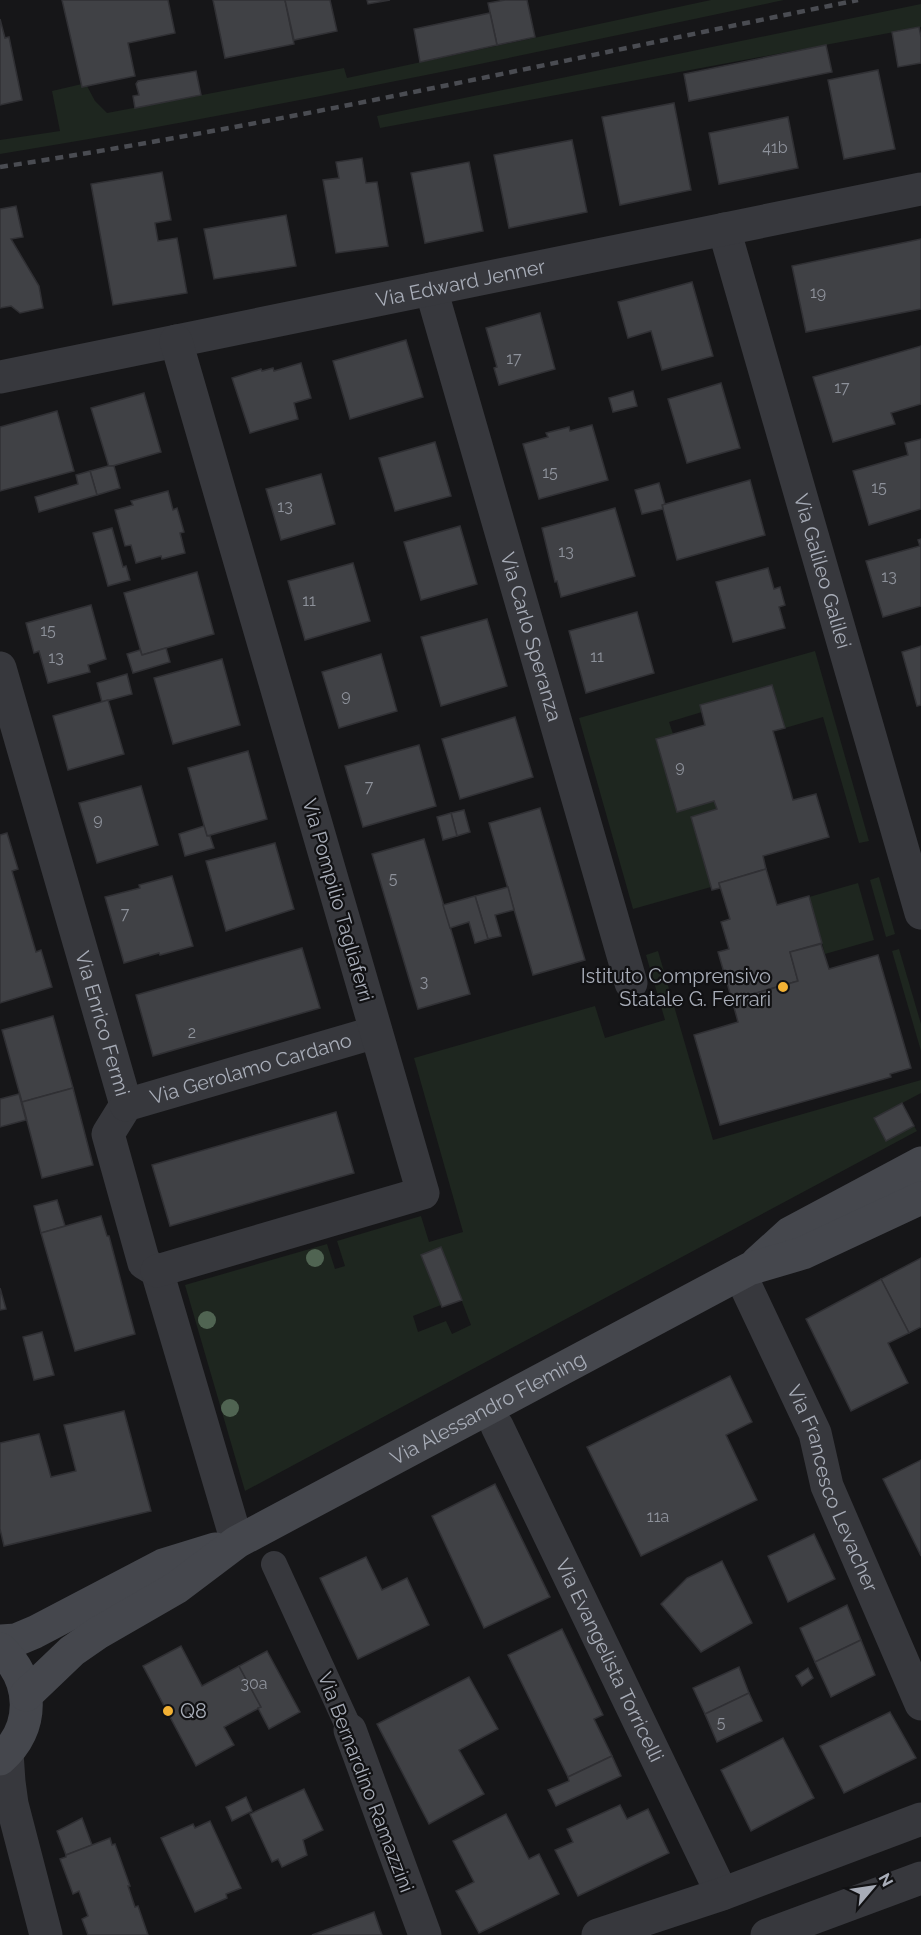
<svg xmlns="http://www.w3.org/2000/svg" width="921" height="1935" viewBox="0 0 921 1935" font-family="Raleway,sans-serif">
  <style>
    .green { fill: #1e261f; fill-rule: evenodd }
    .building { fill: #404145; stroke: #303034; stroke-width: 1.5 }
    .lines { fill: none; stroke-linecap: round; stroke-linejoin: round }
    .pedestrian { stroke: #37383d; stroke-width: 26 }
    .minor { stroke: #37383d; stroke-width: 33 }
    .secondary { stroke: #45474d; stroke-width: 33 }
    .rail { stroke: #4a4c52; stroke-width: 4.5; stroke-dasharray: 8 6; stroke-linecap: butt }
    .tree { fill: #506452 }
    .poi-dot { fill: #f2b134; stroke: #111113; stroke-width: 2 }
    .labels { text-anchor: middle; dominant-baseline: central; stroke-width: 4.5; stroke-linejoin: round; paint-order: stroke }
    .number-label { font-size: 16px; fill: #8e929b }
    .street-label { font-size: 20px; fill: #a8adb8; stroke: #111113 }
    .poi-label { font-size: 20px; fill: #a8adb8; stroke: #111113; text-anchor: end }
  </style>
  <rect width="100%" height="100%" fill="#161618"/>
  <g class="green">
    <path d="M711 0H784C524 55 263 111 0 154V140L60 131 52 91 82 84 87 86 95 101 107 113 344 68 347 78Z"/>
    <path d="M921 4V27L380 128 377 116Z"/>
    <path d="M815 651 869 841 859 843 823 717 785 728 772 685 700 705 702 712 669 722 673 734 656 739 677 812 714 801 717 809 691 817 711 887 633 909 579 718Z"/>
    <path d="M879 877 895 934 886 937 870 880Z"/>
    <path d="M858 883 874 940 825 954 809 897Z"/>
    <path d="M899 949 921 1024V1051L892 951Z"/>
    <path d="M658 951 713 1140 921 1080V1093L874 1118 886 1141 914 1126 917 1131 245 1491 185 1285 327 1244 335 1269 345 1266 337 1241 421 1216 429 1242 463 1232 414 1058 595 1006 605 1038 665 1020 646 955ZM441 1247 471 1325 452 1334 446 1321 418 1332 413 1316 441 1305 421 1255Z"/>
  </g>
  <g class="building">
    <path d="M62 0H168L175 33 128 43 135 76 82 87Z"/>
    <path d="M213 0H285L294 44 225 58Z"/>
    <path d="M285 0H330L337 31 294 40Z"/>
    <path d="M367 0H390L368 4Z"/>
    <path d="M505 0H527L535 37 497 45 488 3Z"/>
    <path d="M490 13 497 45 420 62 414 29Z"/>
    <path d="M0 19 5 38 9 37 22 100 0 105Z"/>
    <path d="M919 27 921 37V63L898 67 892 32Z"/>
    <path d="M826 45 832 72 689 101 684 74Z"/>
    <path d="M878 70 895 149 844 159 828 80Z"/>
    <path d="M196 71 201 95 135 108 133 96 139 95 136 84 138 81Z"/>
    <path d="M674 103 691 190 620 205 602 117Z"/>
    <path d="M788 117 798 168 719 184 709 133Z"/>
    <path d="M572 140 587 212 509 228 494 155Z"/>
    <path d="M362 158 366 183 377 182 388 246 336 253 323 180 339 178 336 162Z"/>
    <path d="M469 162 483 231 425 243 411 173Z"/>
    <path d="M162 172 171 220 155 223 158 241 177 238 187 293 113 305 91 184Z"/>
    <path d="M16 206 23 237 11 239 39 286 43 308 20 313 11 306 0 308V209Z"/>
    <path d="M286 215 296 266 214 279 204 229Z"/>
    <path d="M921 239V309L806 332 792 266Z"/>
    <path d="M692 282 713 356 662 370 651 331 628 338 618 302Z"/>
    <path d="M540 313 555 369 499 385 494 368 497 367 486 328Z"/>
    <path d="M406 340 423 397 350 419 333 361Z"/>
    <path d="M921 346V404L891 413 895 424 833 442 813 377Z"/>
    <path d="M301 363 311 398 294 403 298 419 250 433 232 378 261 369 262 371 273 368 274 371Z"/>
    <path d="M721 383 740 448 687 463 668 399Z"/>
    <path d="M633 391 637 406 613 412 609 398Z"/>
    <path d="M144 393 161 452 109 467 91 408Z"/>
    <path d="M57 411 74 471 0 491V427Z"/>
    <path d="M592 425 608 480 539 499 523 444 548 437 546 433 569 427 570 431Z"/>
    <path d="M921 439V509L869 525 853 471 908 455 905 443Z"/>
    <path d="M435 442 451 496 395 511 379 458Z"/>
    <path d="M108 466H114L120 488 97 495 90 471Z"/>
    <path d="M90 471 97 495 39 512 35 497 78 484 76 475Z"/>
    <path d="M321 474 335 524 281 540 266 489Z"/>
    <path d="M750 480 765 535 677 560 662 505Z"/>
    <path d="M659 483 665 504 662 505 663 509 642 514 635 490Z"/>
    <path d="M168 491 173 510 177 508 184 532 180 533 185 553 162 559 161 556 136 563 131 545 125 546 115 510 133 505 131 501Z"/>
    <path d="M615 508 635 576 561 597 557 581 555 582 542 528Z"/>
    <path d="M460 526 477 584 421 600 404 542Z"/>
    <path d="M112 528 123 567 126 566 130 580 108 586 93 533Z"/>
    <path d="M921 539V606L883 617 866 561 920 546 918 540Z"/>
    <path d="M353 563 370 621 305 640 288 581Z"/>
    <path d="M768 568 774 589 780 587 785 605 779 607 785 628 733 642 716 582Z"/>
    <path d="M197 572 214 634 142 655 124 593Z"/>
    <path d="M91 605 106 659 88 665 90 672 48 683 39 651 34 653 26 623Z"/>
    <path d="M637 612 654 673 586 693 569 631Z"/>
    <path d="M487 619 507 686 441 706 421 637Z"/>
    <path d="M921 646V705L917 706 902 652Z"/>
    <path d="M166 648 170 662 133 673 127 654 140 650 142 655Z"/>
    <path d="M381 654 397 711 339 728 322 672Z"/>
    <path d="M222 659 240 725 173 744 154 678Z"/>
    <path d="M127 674 132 694 102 702 97 683Z"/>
    <path d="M772 685 785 728 773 731 793 800 816 794 829 837 763 856 766 869 719 883 720 888 712 890 691 817 717 809 714 801 677 812 656 739 705 725 700 705Z"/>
    <path d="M108 700 124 754 68 770 53 716Z"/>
    <path d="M515 717 533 777 460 799 442 739Z"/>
    <path d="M419 745 436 806 363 827 345 766Z"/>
    <path d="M248 751 267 819 207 836 188 768Z"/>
    <path d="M141 786 158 845 97 863 79 803Z"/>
    <path d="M540 808 585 960 533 975 489 823Z"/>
    <path d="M464 810 470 832 457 836 451 813Z"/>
    <path d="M451 813 457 836 443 840 437 817Z"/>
    <path d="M204 826 207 836H210L214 848 185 856 179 834Z"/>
    <path d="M7 833 18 869 12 871 36 952 41 950 52 987 0 1003V835Z"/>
    <path d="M424 839 470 994 418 1009 372 854Z"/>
    <path d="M275 843 294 909 226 931 206 861Z"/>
    <path d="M766 869 777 905 809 896 822 943 790 952 798 981 732 1000 718 952 729 949 721 922 730 919 719 883Z"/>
    <path d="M172 876 193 946 160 955 159 953 124 963 105 897 140 888 139 885Z"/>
    <path d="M508 887 514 910 495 915 501 936 488 939 475 896Z"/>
    <path d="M475 896 488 939 475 943 469 922 450 928 443 905Z"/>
    <path d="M821 944 829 969 878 955 911 1068 890 1074 891 1077 720 1125 694 1035 738 1022 732 1000 798 981 790 952Z"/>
    <path d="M302 948 320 1008 153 1056 136 995Z"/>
    <path d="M53 1016 73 1088 22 1102 2 1030Z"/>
    <path d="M73 1088 93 1165 42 1178 22 1102Z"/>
    <path d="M19 1094 26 1120 0 1127V1099Z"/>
    <path d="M902 1103 914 1126 886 1141 874 1118Z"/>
    <path d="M336 1112 354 1173 170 1226 152 1165Z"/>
    <path d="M57 1200 65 1226 41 1233 34 1206Z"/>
    <path d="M101 1216 107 1236H109L135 1334 75 1351 41 1233Z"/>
    <path d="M441 1247 462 1300 442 1307 421 1255Z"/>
    <path d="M921 1258V1327L909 1333 881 1279Z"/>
    <path d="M881 1279 909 1333 888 1343 908 1383 851 1411 806 1319Z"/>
    <path d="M0 1288 6 1309 0 1310Z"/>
    <path d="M42 1332 54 1375 34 1380 23 1337Z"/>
    <path d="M730 1376 752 1422 726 1435 757 1500 641 1556 587 1447Z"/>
    <path d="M124 1411 151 1511 4 1546 0 1529V1443L39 1434 51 1477 76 1471 64 1425Z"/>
    <path d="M921 1460V1556L883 1479Z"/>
    <path d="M495 1484 550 1597 484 1628 432 1516Z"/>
    <path d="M814 1534 835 1579 788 1602 768 1556Z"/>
    <path d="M366 1557 382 1590 407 1578 429 1625 358 1659 320 1578Z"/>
    <path d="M722 1561 752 1623 701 1652 661 1604 687 1578Z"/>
    <path d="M847 1605 861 1640 815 1662 800 1628Z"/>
    <path d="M562 1629 603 1715 594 1719 612 1756 568 1777 508 1655Z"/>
    <path d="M861 1640 875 1675 831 1697 815 1662Z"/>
    <path d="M181 1646 202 1686 239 1666 261 1707 224 1727 234 1745 196 1766 143 1666Z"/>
    <path d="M267 1651 300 1712 269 1729 258 1708 261 1707 239 1666Z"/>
    <path d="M739 1667 749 1693 705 1714 693 1688Z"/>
    <path d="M808 1668 813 1678 802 1686 796 1676Z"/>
    <path d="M469 1677 498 1729 459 1750 484 1794 429 1824 377 1724Z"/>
    <path d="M749 1693 762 1721 717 1742 705 1714Z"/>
    <path d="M890 1712 916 1758 844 1793 820 1746Z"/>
    <path d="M783 1738 814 1798 751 1831 721 1770Z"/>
    <path d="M612 1756 621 1776 556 1806 548 1790 569 1781 568 1777Z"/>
    <path d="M304 1789 323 1830 303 1840 307 1855 282 1867 278 1859 272 1862 250 1814Z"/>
    <path d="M246 1797 252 1811 232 1821 226 1807Z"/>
    <path d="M620 1805 627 1819 648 1809 669 1853 578 1896 555 1850 573 1842 567 1829Z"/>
    <path d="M506 1814 529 1859 539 1854 559 1894 479 1933 456 1891 474 1882 453 1841Z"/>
    <path d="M82 1818 92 1845 66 1855 57 1831Z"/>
    <path d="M210 1821 241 1888 226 1894 227 1898 195 1912 161 1838 193 1824 195 1828Z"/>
    <path d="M110 1838 112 1845 115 1844 130 1886H128L135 1907 138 1906 148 1935H88L82 1919 88 1916 79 1891 73 1894 60 1859 66 1857V1855Z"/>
    <path d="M374 1912 382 1935H312Z"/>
  </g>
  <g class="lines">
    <path class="pedestrian" d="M274 1564 350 1730"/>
    <g class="minor">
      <path id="s1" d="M724 229 921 913"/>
      <path id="s2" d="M431 289 631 983"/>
      <path id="s3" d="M0 377 921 189"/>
      <path id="s4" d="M0 668 126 1105 108 1134 144 1263 157 1271 237 1542"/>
      <path id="s5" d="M126 1105 376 1032"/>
      <path d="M157 1271 423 1193 176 341"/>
      <path id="s6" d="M740 1274 815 1433 827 1486 921 1704"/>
      <path id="s7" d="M497 1426 722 1894"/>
      <path d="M350 1730 425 1935"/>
      <path d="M7 1753 9 1782 12 1804 46 1935"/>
      <path d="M598 1935 722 1894 921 1819"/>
      <path d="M767 1935 921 1878"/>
    </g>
    <g class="secondary">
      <path d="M757 1263 790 1233 921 1163"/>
      <path d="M0 1641 16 1640 35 1632 163 1565 215 1549"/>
      <path d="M0 1649C34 1680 36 1728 0 1759"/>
      <path id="s8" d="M26 1695 72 1651 98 1633 176 1588 237 1542 749 1269 803 1253 921 1198"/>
    </g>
    <path class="rail" d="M0 167C288 123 572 58 858 0"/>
  </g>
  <g class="tree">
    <circle cx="315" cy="1258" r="9"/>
    <circle cx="207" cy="1320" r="9"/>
    <circle cx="230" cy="1408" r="9"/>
  </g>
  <g class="poi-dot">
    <circle cx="783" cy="987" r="6"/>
    <circle cx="168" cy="1711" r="6"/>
  </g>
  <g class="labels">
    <g class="number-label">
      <text x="775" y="147">41b</text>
      <text x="818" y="292">19</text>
      <text x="514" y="358">17</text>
      <text x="842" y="387">17</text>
      <text x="550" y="472">15</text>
      <text x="879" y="487">15</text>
      <text x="285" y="506">13</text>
      <text x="566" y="551">13</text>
      <text x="889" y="576">13</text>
      <text x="309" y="600">11</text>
      <text x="48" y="630">15</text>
      <text x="597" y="656">11</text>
      <text x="56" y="657">13</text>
      <text x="346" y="695">9</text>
      <text x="680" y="766">9</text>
      <text x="369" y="786">7</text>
      <text x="98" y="819">9</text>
      <text x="393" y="878">5</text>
      <text x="125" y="913">7</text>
      <text x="424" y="981">3</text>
      <text x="192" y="1032">2</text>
      <text x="658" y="1516">11a</text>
      <text x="254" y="1683">30a</text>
      <text x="721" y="1722">5</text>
    </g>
    <g class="street-label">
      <text stroke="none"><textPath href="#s3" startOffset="470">Via Edward Jenner</textPath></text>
      <text stroke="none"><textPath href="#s1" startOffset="356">Via Galileo Galilei</textPath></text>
      <text stroke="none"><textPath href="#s2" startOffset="362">Via Carlo Speranza</textPath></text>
      <text transform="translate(338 900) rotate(74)">Via Pompilio Tagliaferri</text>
      <text stroke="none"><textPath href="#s4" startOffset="370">Via Enrico Fermi</textPath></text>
      <text stroke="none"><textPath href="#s5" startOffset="130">Via Gerolamo Cardano</textPath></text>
      <text stroke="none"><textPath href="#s8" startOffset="546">Via Alessandro Fleming</textPath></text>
      <text stroke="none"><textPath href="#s6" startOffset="234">Via Francesco Levacher</textPath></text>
      <text stroke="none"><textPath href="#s7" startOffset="260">Via Evangelista Torricelli</textPath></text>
      <text transform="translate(366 1782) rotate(69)">Via Bernardino Ramazzini</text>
    </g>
    <g class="poi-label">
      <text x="771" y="976">Istituto Comprensivo<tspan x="771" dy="23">Statale G. Ferrari</tspan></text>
      <text x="180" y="1711" text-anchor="start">Q8</text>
    </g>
  </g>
  <g transform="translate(873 1887) rotate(61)" stroke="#111113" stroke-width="4.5" paint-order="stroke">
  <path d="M0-4.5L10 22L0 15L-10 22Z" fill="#a8adb8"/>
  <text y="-9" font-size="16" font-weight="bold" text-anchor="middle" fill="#a8adb8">N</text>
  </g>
</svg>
